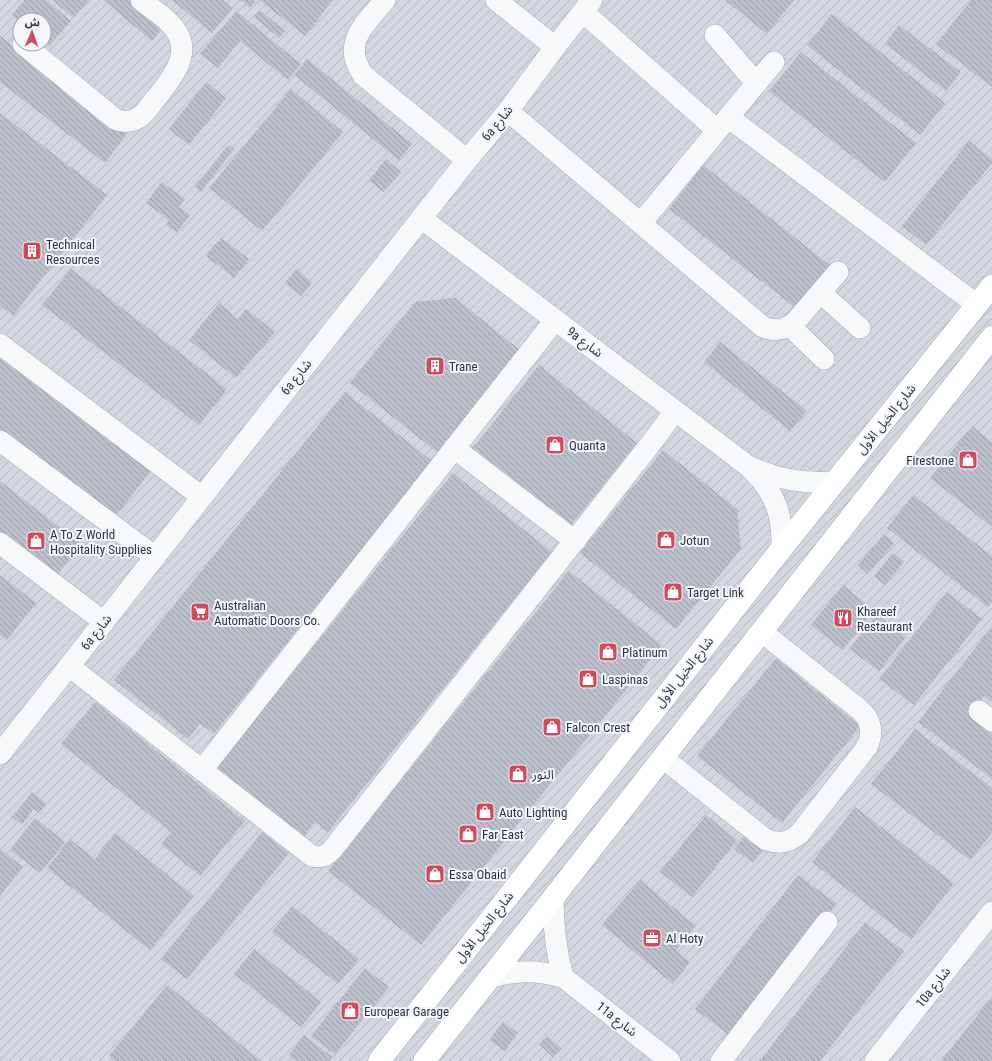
<svg xmlns="http://www.w3.org/2000/svg" width="992" height="1061" viewBox="0 0 992 1061" font-family="'Roboto Condensed','Noto Sans Arabic',sans-serif">
  <style>
    .industrial { fill: url(#industrial-furrows); fill-rule: evenodd }
    .building { fill: url(#building-back-hatch) }
    .lines { fill: none; stroke-linecap: round; stroke-linejoin: round }
    .minor-casing { stroke: #a9aeb7; stroke-width: 22 }
    .major-casing { stroke: #a3abb8; stroke-width: 23 }
    .minor { stroke: #f7f8fa; stroke-width: 21 }
    .major { stroke: #fff; stroke-width: 22 }
    .labels { text-anchor: middle; dominant-baseline: central; stroke-width: 4; stroke-linejoin: round; paint-order: stroke }
    .street-label { font-size: 13px; fill: #2b3445; stroke: #f4f6f9 }
    .poi-label { font-size: 13px; fill: #2b3445; stroke: #f4f6f9; text-anchor: start }
  </style>
  <defs>
    <pattern id="industrial-furrows" width="10" height="10" patternUnits="userSpaceOnUse"><rect width="10" height="10" fill="#d2d6de"/><path d="M-1 1l2-2M0 10L10 0M9 11l2-2" fill="none" stroke="#b4b8c0"/></pattern>
    <pattern id="building-back-hatch" width="6" height="6" patternUnits="userSpaceOnUse"><rect width="6" height="6" fill="#bbc0ca"/><path d="M-1 5l2 2M0 0l6 6M5-1l2 2" fill="none" stroke="#989da6"/></pattern>
  </defs>
  <rect width="100%" height="100%" fill="#e4e7ec"/>
  <path class="industrial" d="M0 0H992V1061H0ZM20 20H44V44H20Z"/>
  <g class="building">
    <path d="M24 0H46L71 21 49 46 44 42V20H20V22L12 15Z"/>
    <path d="M52 0H88L74 18Z"/>
    <path d="M103 0H130L163 28 152 41Z"/>
    <path d="M172 0H223L233 8 212 33Z"/>
    <path d="M240 0H253L255 2 250 8Z"/>
    <path d="M260 0H333L305 36Z"/>
    <path d="M725 0H794L767 34Z"/>
    <path d="M971 0H992V87L936 44Z"/>
    <path d="M260 10 285 31 279 38 254 17Z"/>
    <path d="M236 11 301 64 288 80 240 41 218 68 200 54Z"/>
    <path d="M832 14 945 103 920 135 807 45Z"/>
    <path d="M899 25 961 72 946 91 885 44Z"/>
    <path d="M0 36 127 134 105 163 0 82Z"/>
    <path d="M801 52 916 143 885 182 769 91Z"/>
    <path d="M307 59 412 144 399 160 294 75Z"/>
    <path d="M206 82 226 98 189 145 169 129Z"/>
    <path d="M291 89 343 132 262 231 209 188Z"/>
    <path d="M0 113 107 195 13 316 0 306Z"/>
    <path d="M969 141 992 159V163L926 245 902 226Z"/>
    <path d="M228 145 234 149 201 192 195 187Z"/>
    <path d="M386 159 401 172 384 192 369 180Z"/>
    <path d="M703 165 831 266 797 309 669 209Z"/>
    <path d="M162 182 185 199 179 207 190 215 177 232 166 225 169 220 146 203Z"/>
    <path d="M221 238 249 259 234 278 206 256Z"/>
    <path d="M71 269 227 389 199 425 42 305Z"/>
    <path d="M297 269 312 283 301 296 285 283Z"/>
    <path d="M455 298 520 350 438 453 350 383 415 302Z"/>
    <path d="M219 303 238 319 246 309 275 332 236 378 189 340Z"/>
    <path d="M720 342 807 411 790 431 704 362Z"/>
    <path d="M0 355 151 471 113 519 0 432Z"/>
    <path d="M539 365 637 443 571 525 473 448Z"/>
    <path d="M345 392 432 461 214 734 200 724 188 739 114 680Z"/>
    <path d="M972 426 992 442V527L930 478Z"/>
    <path d="M663 450 737 509 741 549 676 629 580 553Z"/>
    <path d="M453 473 552 552 328 832 315 822 303 837 216 768Z"/>
    <path d="M0 481 81 544 52 582 0 542Z"/>
    <path d="M913 495 992 556V602L988 607 887 528Z"/>
    <path d="M884 534 894 543 868 574 858 565Z"/>
    <path d="M893 553 904 562 885 585 874 576Z"/>
    <path d="M569 571 662 645 421 945 328 871Z"/>
    <path d="M0 575 36 603 7 640 0 635Z"/>
    <path d="M843 585 874 610 843 650 811 625Z"/>
    <path d="M947 592 982 619 914 705 879 679Z"/>
    <path d="M877 614 906 637 879 671 849 649Z"/>
    <path d="M992 626V702L984 696 969 716 992 734V779L918 722Z"/>
    <path d="M776 658 860 726 782 823 697 756Z"/>
    <path d="M95 702 245 821 200 876 161 844 171 832 61 744Z"/>
    <path d="M915 729 992 788V833L970 860 871 784Z"/>
    <path d="M32 792 47 804 39 813 34 809 22 824 12 817Z"/>
    <path d="M855 807 954 883 911 939 812 862Z"/>
    <path d="M706 815 737 840 692 897 660 872Z"/>
    <path d="M35 818 65 842 40 873 10 850Z"/>
    <path d="M262 832 289 853 187 979 161 959Z"/>
    <path d="M115 833 194 896 150 950 47 868 70 839 95 859Z"/>
    <path d="M746 835 764 849 753 863 734 849Z"/>
    <path d="M0 849 23 867 0 896Z"/>
    <path d="M798 875 837 904 734 1039 695 1009Z"/>
    <path d="M640 880 696 926 676 950 690 962 673 984 602 925Z"/>
    <path d="M292 906 359 959 338 984 272 932Z"/>
    <path d="M865 922 904 951 820 1061H760Z"/>
    <path d="M254 949 321 1002 301 1027 234 974Z"/>
    <path d="M365 968 389 987 335 1054 311 1036Z"/>
    <path d="M167 985 261 1061H115L109 1056Z"/>
    <path d="M992 997V1061H941Z"/>
    <path d="M503 1022 518 1033 505 1051 489 1040Z"/>
    <path d="M304 1035 332 1057 329 1061H296L289 1055Z"/>
    <path d="M547 1036 561 1048 553 1057 539 1044Z"/>
  </g>
  <g class="lines">
    <defs>
      <g id="minor">
        <path d="M385 0C365 24 341 43 363 75L467 160"/>
        <path d="M496 0 555 47"/>
        <path d="M583 12 717 130"/>
        <path d="M715 35 756 83"/>
        <path d="M23 44 115 119C127 124 138 121 146 111 163 88 197 57 174 28 166 17 152 9 141 0"/>
        <path d="M508 111 763 327C776 332 786 330 796 321L838 272"/>
        <path d="M728 117 977 305"/>
        <path d="M421 218 748 466C774 490 783 513 782 548"/>
        <path d="M641 223 774 62"/>
        <path d="M821 293 860 328"/>
        <path d="M790 326 824 359"/>
        <path d="M0 344 202 497"/>
        <path d="M0 441 155 557"/>
        <path d="M454 448 575 541"/>
        <path d="M753 468C779 480 806 484 835 482"/>
        <path d="M0 543 104 622"/>
        <path d="M69 666 312 856C320 858 326 857 332 850L652 442 675 411"/>
        <path d="M979 711 992 721"/>
        <path d="M0 754 467 160 508 111 555 47 592 0"/>
        <path d="M663 758 765 839C779 845 789 843 800 833L867 747C874 732 871 719 859 709L762 632"/>
        <path d="M202 770 555 320"/>
        <path d="M553 898C553 926 556 951 563 977"/>
        <path d="M491 977C518 970 536 970 563 977L670 1061"/>
        <path d="M721 1061 827 922"/>
        <path d="M875 1061 992 912"/>
      </g>
      <g id="major">
        <path d="M379 1061 782 548 992 286"/>
        <path d="M424 1061 553 898 992 337"/>
      </g>
    </defs>
    <use href="#minor" class="minor-casing"/>
    <use href="#major" class="major-casing"/>
    <use href="#minor" class="minor"/>
    <use href="#major" class="major"/>
  </g>
  <defs>
    <symbol id="building-square" viewBox="-11 -11 22 22"><rect x="-9" y="-9" width="18" height="18" rx="4" fill="#d1495b" stroke="#f4f6f9"/><path d="M-4-6H4V6H1V3H-1V6H-4ZM-2.5-4.3h1.7v1.8h-1.7ZM.8-4.3h1.7v1.8H.8ZM-2.5-1h1.7V.8h-1.7ZM.8-1h1.7V.8H.8Z" fill="#fff"/></symbol>
    <symbol id="shop-square" viewBox="-11 -11 22 22"><rect x="-9" y="-9" width="18" height="18" rx="4" fill="#d1495b" stroke="#f4f6f9"/><path d="M-5-2.5h2.3a2.7 3.5 0 0 1 5.4 0H5L5.5 6h-11ZM-1.5-2.5h3a1.5 2.3 0 0 0-3 0Z" fill="#fff"/></symbol>
    <symbol id="supermarket-square" viewBox="-11 -11 22 22"><rect x="-9" y="-9" width="18" height="18" rx="4" fill="#d1495b" stroke="#f4f6f9"/><path d="M-6-5.5h2.5l.6 2H6L4.5 2H-2.5L-4.4-4H-6ZM-1.5 3.2a1.3 1.3 0 1 0 .1 0ZM3 3.2a1.3 1.3 0 1 0 .1 0Z" fill="#fff"/></symbol>
    <symbol id="restaurant-square" viewBox="-11 -11 22 22"><rect x="-9" y="-9" width="18" height="18" rx="4" fill="#d1495b" stroke="#f4f6f9"/><path d="M-5-6h1v4h1v-4h1v4h1v-4h1v5L-1.5 .5V6h-2V.5L-5-1ZM5-6V6H3V1.5H1.5Q1.5-4 5-6Z" fill="#fff"/></symbol>
    <symbol id="office-square" viewBox="-11 -11 22 22"><rect x="-9" y="-9" width="18" height="18" rx="4" fill="#d1495b" stroke="#f4f6f9"/><path d="M-6-3h4V-5.5h4V-3h4V5H-6ZM-1-4.5V-3h2v-1.5ZM-6 0V1H6V0Z" fill="#fff"/></symbol>
  </defs>
  <g fill-rule="evenodd">
    <use href="#building-square" x="21" y="240" width="22" height="22"/>
    <use href="#building-square" x="424" y="355" width="22" height="22"/>
    <use href="#shop-square" x="544" y="434" width="22" height="22"/>
    <use href="#shop-square" x="957" y="449" width="22" height="22"/>
    <use href="#shop-square" x="655" y="529" width="22" height="22"/>
    <use href="#shop-square" x="25" y="530" width="22" height="22"/>
    <use href="#shop-square" x="662" y="581" width="22" height="22"/>
    <use href="#supermarket-square" x="189" y="601" width="22" height="22"/>
    <use href="#restaurant-square" x="832" y="607" width="22" height="22"/>
    <use href="#shop-square" x="597" y="641" width="22" height="22"/>
    <use href="#shop-square" x="577" y="668" width="22" height="22"/>
    <use href="#shop-square" x="541" y="716" width="22" height="22"/>
    <use href="#shop-square" x="507" y="763" width="22" height="22"/>
    <use href="#shop-square" x="474" y="801" width="22" height="22"/>
    <use href="#shop-square" x="457" y="823" width="22" height="22"/>
    <use href="#shop-square" x="424" y="863" width="22" height="22"/>
    <use href="#office-square" x="641" y="927" width="22" height="22"/>
    <use href="#shop-square" x="339" y="1000" width="22" height="22"/>
  </g>
  <g class="labels">
    <g class="street-label">
      <text transform="translate(497 123) rotate(-51)">6a شارع</text>
      <text transform="translate(585 342) rotate(37)">9a شارع</text>
      <text transform="translate(296 377) rotate(-52)">6a شارع</text>
      <text transform="translate(886 419) rotate(-51)">شارع الخيل الأول</text>
      <text transform="translate(96 632) rotate(-52)">6a شارع</text>
      <text transform="translate(684 672) rotate(-52)">شارع الخيل الأول</text>
      <text transform="translate(484 927) rotate(-52)">شارع الخيل الأول</text>
      <text transform="translate(933 987) rotate(-52)">10a شارع</text>
      <text transform="translate(617 1019) rotate(38)">11a شارع</text>
    </g>
    <g class="poi-label">
      <text x="46" y="244">Technical<tspan x="46" dy="15">Resources</tspan></text>
      <text x="449" y="366">Trane</text>
      <text x="569" y="445">Quanta</text>
      <text x="954" y="460" text-anchor="end">Firestone</text>
      <text x="50" y="534">A To Z World<tspan x="50" dy="15">Hospitality Supplies</tspan></text>
      <text x="680" y="540">Jotun</text>
      <text x="687" y="592">Target Link</text>
      <text x="214" y="605">Australian<tspan x="214" dy="15">Automatic Doors Co.</tspan></text>
      <text x="857" y="611">Khareef<tspan x="857" dy="15">Restaurant</tspan></text>
      <text x="622" y="652">Platinum</text>
      <text x="602" y="679">Laspinas</text>
      <text x="566" y="727">Falcon Crest</text>
      <text x="532" y="774">النور</text>
      <text x="499" y="812">Auto Lighting</text>
      <text x="482" y="834">Far East</text>
      <text x="449" y="874">Essa Obaid</text>
      <text x="666" y="938">Al Hoty</text>
      <text x="364" y="1011">Europear Garage</text>
    </g>
  </g>
  <g transform="translate(32 32) rotate(2)"><circle r="19" fill="#f4f6f9" stroke="#a4a8b1"/>
  <path d="M0-3L7 15L0 10L-7 15Z" fill="#d1495b"/>
  <text y="-6" font-size="11" font-weight="bold" text-anchor="middle" fill="#2b3445">ش</text>
  </g>
</svg>
